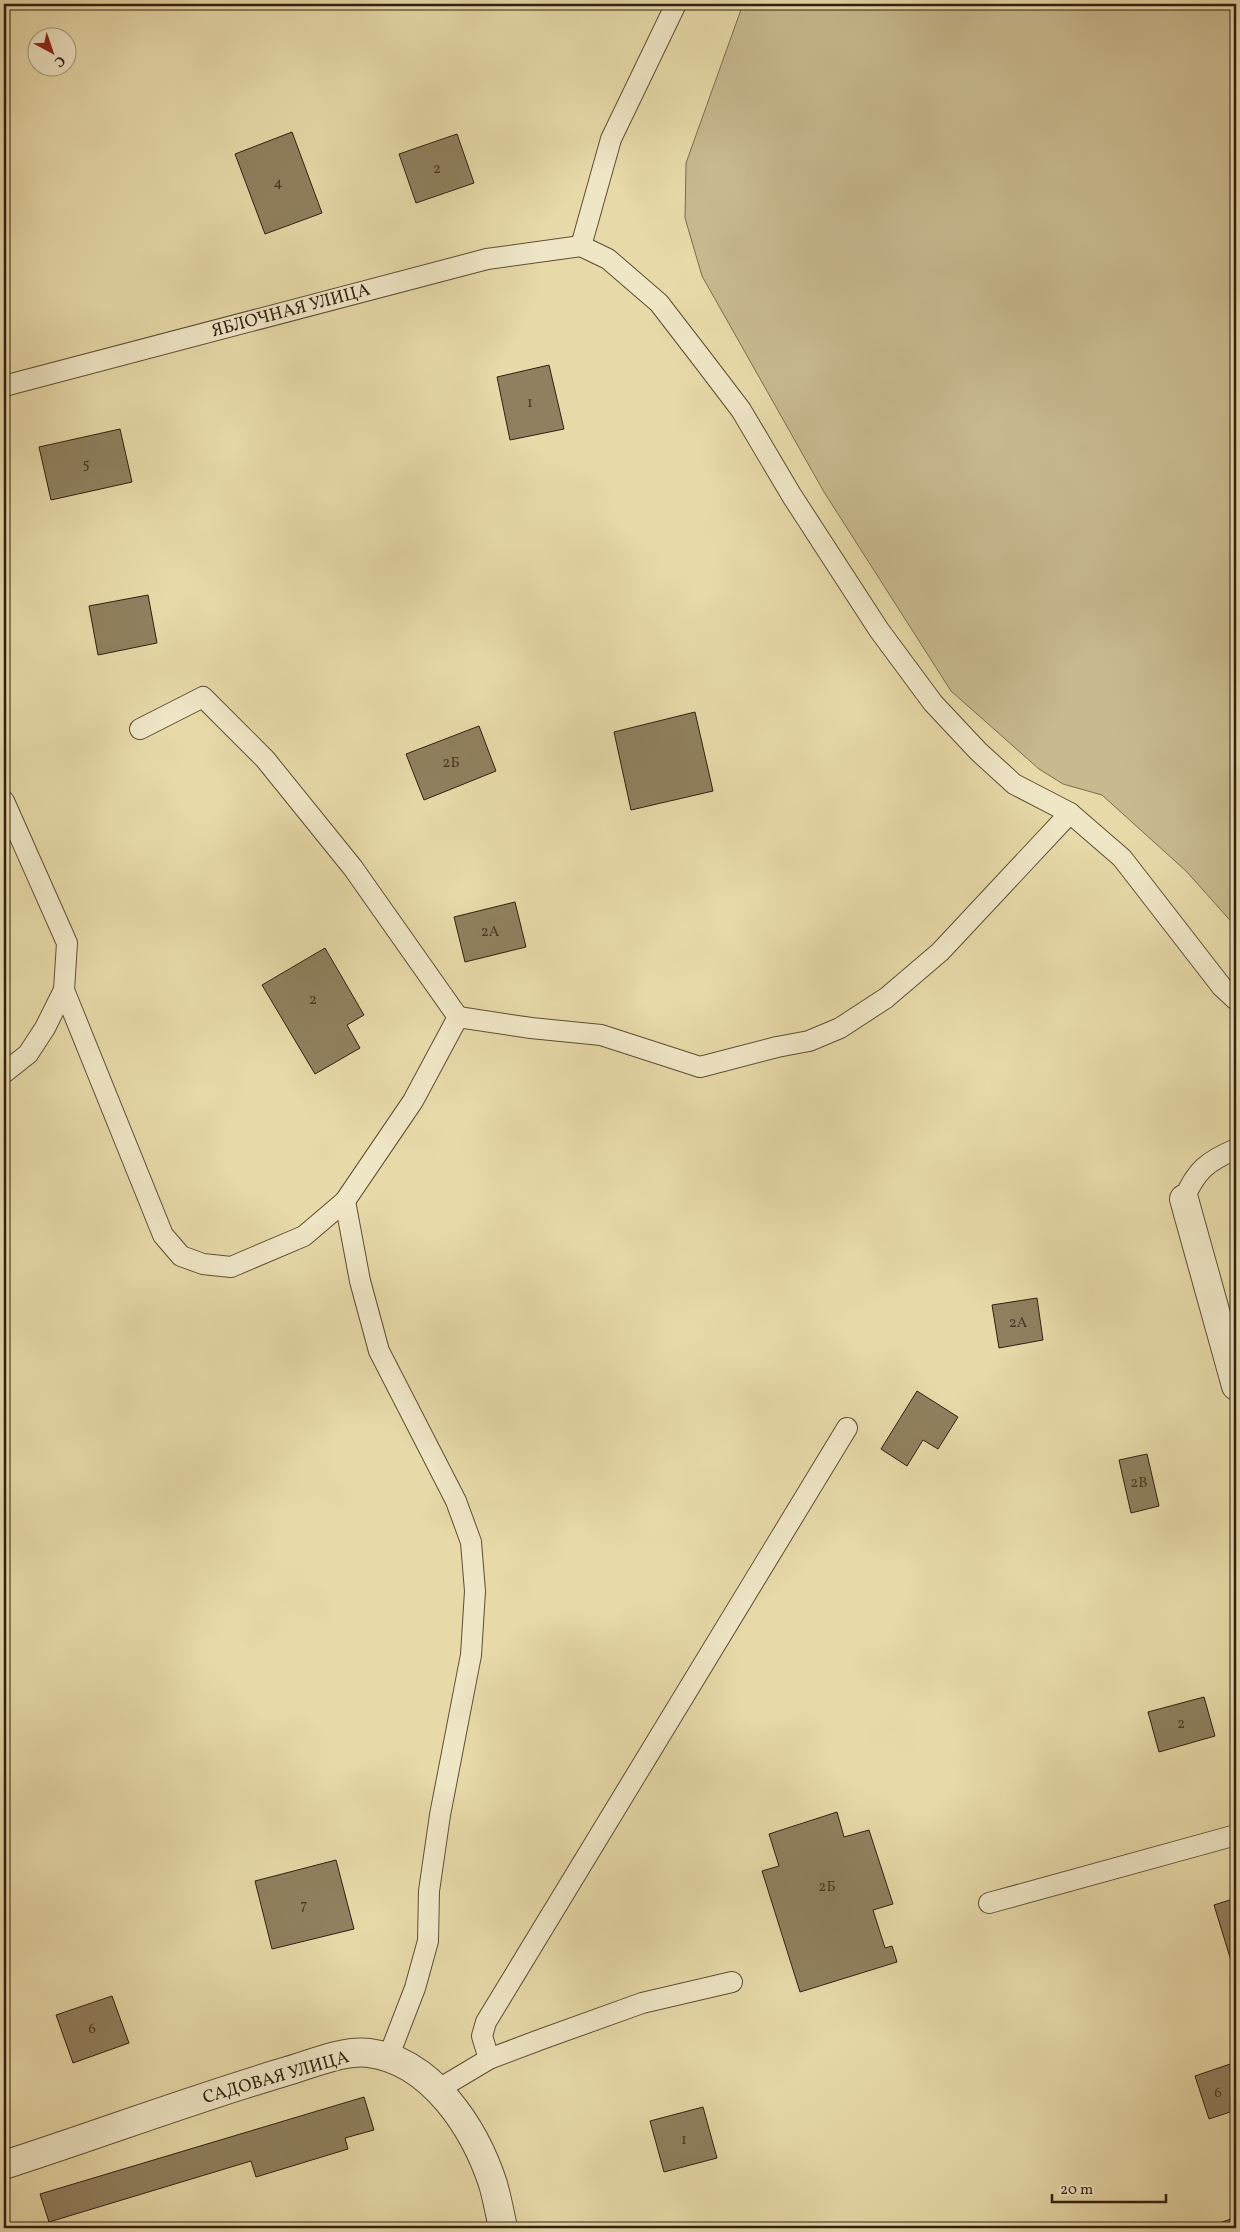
<svg xmlns="http://www.w3.org/2000/svg" width="1240" height="2232" viewBox="0 0 1240 2232" font-family="Vollkorn,serif">
  <style>
    .green { fill: #c8b98e; stroke: #7c6c4e }
    .building { fill: #90805f; stroke: #311f0f }
    .lines { fill: none; stroke-linecap: round; stroke-linejoin: round }
    .service-casing { stroke: #5e4e35; stroke-width: 22 }
    .minor-casing { stroke: #5e4e35; stroke-width: 30 }
    .service { stroke: #efe6c6; stroke-width: 20 }
    .minor { stroke: #efe6c6; stroke-width: 28 }
    .labels { text-anchor: middle; dominant-baseline: central; stroke-width: 4; stroke-linejoin: round; paint-order: stroke }
    .number-label { font-size: 15px; fill: #493723 }
    .street-label { font-size: 18px; fill: #311f0f; stroke: #efe6c6 }
  </style>
  <rect width="100%" height="100%" fill="#e7d9a8"/>
  <filter id="stains"><feTurbulence type="fractalNoise" baseFrequency=".004" numOctaves="4"/><feColorMatrix values="0 0 0 0 .2 0 0 0 0 .09 0 0 0 0 .02 0 0 0 .5 -.17"/></filter>
  <radialGradient id="worn" r=".72"><stop offset=".6" stop-color="#630" stop-opacity="0"/><stop offset="1" stop-color="#630" stop-opacity=".3"/></radialGradient>
  <path class="green" d="M743 4H1236V927L1186 871 1102 795 1063 784 1039 769 951 691 824 492 702 276 685 218 686 163Z"/>
  <g class="building">
    <path d="M292 132 322 213 265 234 235 154Z"/>
    <path d="M457 134 474 183 416 203 399 154Z"/>
    <path d="M549 365 564 429 510 440 497 377Z"/>
    <path d="M120 429 132 482 51 500 39 447Z"/>
    <path d="M148 595 157 643 98 655 89 606Z"/>
    <path d="M695 712 713 791 631 810 614 732Z"/>
    <path d="M479 726 496 771 424 800 406 754Z"/>
    <path d="M515 902 526 947 465 962 454 917Z"/>
    <path d="M325 948 364 1015 347 1025 360 1048 315 1074 262 985Z"/>
    <path d="M1037 1298 1043 1340 999 1348 992 1305Z"/>
    <path d="M917 1391 958 1417 938 1449 923 1440 907 1466 881 1449Z"/>
    <path d="M1147 1454 1159 1506 1131 1513 1119 1460Z"/>
    <path d="M1204 1697 1215 1736 1159 1752 1148 1712Z"/>
    <path d="M837 1812 844 1837 869 1830 893 1904 873 1910 885 1948 892 1946 897 1962 800 1992 762 1871 779 1866 769 1834Z"/>
    <path d="M336 1860 354 1929 272 1949 255 1881Z"/>
    <path d="M1236 1898V1977L1214 1905Z"/>
    <path d="M112 1996 129 2043 73 2063 56 2015Z"/>
    <path d="M1236 2062V2110L1209 2119 1195 2076Z"/>
    <path d="M364 2097 374 2130 345 2138 348 2149 256 2177 251 2161 49 2222 40 2194Z"/>
    <path d="M703 2107 717 2158 664 2172 650 2121Z"/>
    <path d="M1236 2217V2228H1206Z"/>
  </g>
  <g class="lines">
    <defs>
      <g id="service">
        <path d="M581 246 608 259 659 303 706 364 741 410 792 496 879 630 933 703 978 751 1014 784 1070 813 1122 858 1222 987 1236 1000"/>
        <path d="M581 246 611 139 676 4"/>
        <path d="M4 386 487 259 581 246"/>
        <path d="M140 729 203 697 265 759 353 868 458 1017"/>
        <path d="M4 801 67 943 64 990 45 1028 28 1054 4 1073"/>
        <path d="M64 990 163 1235 181 1256 203 1264 231 1267 304 1236 345 1201 413 1101 458 1017 531 1028 601 1035 700 1067 777 1047 809 1041 840 1028 886 998 940 952 1070 813"/>
        <path d="M1184 1199C1196 1170 1208 1161 1236 1149"/>
        <path d="M345 1201 360 1281 379 1351 456 1501 471 1542 475 1591 471 1655 440 1815 429 1891 428 1941 415 1988 388 2058"/>
        <path d="M989 1903 1236 1835"/>
        <path d="M489 2059 482 2036 486 2022 847 1428"/>
        <path d="M437 2090 489 2059 542 2039 642 2003 732 1982"/>
      </g>
      <g id="minor">
        <path d="M1184 1199 1236 1386"/>
        <path d="M4 2165C97 2135 190 2100 284 2072 310 2065 341 2050 369 2053 432 2061 475 2129 493 2184 497 2198 500 2214 503 2228"/>
      </g>
    </defs>
    <use href="#service" class="service-casing"/>
    <use href="#minor" class="minor-casing"/>
    <use href="#service" class="service"/>
    <use href="#minor" class="minor"/>
  </g>
  <g class="labels">
    <g class="number-label">
      <text x="437" y="169">2</text>
      <text x="278" y="183">4</text>
      <text x="530" y="403">1</text>
      <text x="86" y="464">5</text>
      <text x="451" y="763">2Б</text>
      <text x="490" y="932">2А</text>
      <text x="313" y="1000">2</text>
      <text x="1018" y="1323">2А</text>
      <text x="1139" y="1483">2В</text>
      <text x="1181" y="1724">2</text>
      <text x="827" y="1887">2Б</text>
      <text x="304" y="1905">7</text>
      <text x="92" y="2029">6</text>
      <text x="1218" y="2093">6</text>
      <text x="684" y="2140">1</text>
    </g>
    <g class="street-label">
      <text transform="translate(291 311) rotate(-15)">ЯБЛОЧНАЯ УЛИЦА</text>
      <text transform="translate(276 2078) rotate(-16)">САДОВАЯ УЛИЦА</text>
    </g>
  </g>
  <rect width="1240" height="2232" fill="none" stroke="#e7d9a8" stroke-width="20"/>
  <rect x="5" y="5" width="1230" height="2222" fill="none" stroke="#311f0f" stroke-width="2.5"/>
  <rect x="10" y="10" width="1220" height="2212" fill="none" stroke="#311f0f"/>
  <g transform="translate(52 52) rotate(140)"><circle r="24" fill="#efe6c6" stroke="#a3967d"/>
  <path d="M0-4L9 19L0 12L-9 19Z" fill="#8f2418"/>
  <text y="-8" font-size="14" font-weight="bold" text-anchor="middle" fill="#311f0f">С</text>
  </g>
  <path d="M1052 2194v8h114v-8" fill="none" stroke="#311f0f" stroke-width="2.5"/>
  <text x="1060" y="2194" font-size="15" fill="#311f0f" stroke="#efe6c6" stroke-width="4" paint-order="stroke">20 m</text>
  <rect width="100%" height="100%" filter="url(#stains)"/>
  <rect width="100%" height="100%" fill="url(#worn)"/>
</svg>
